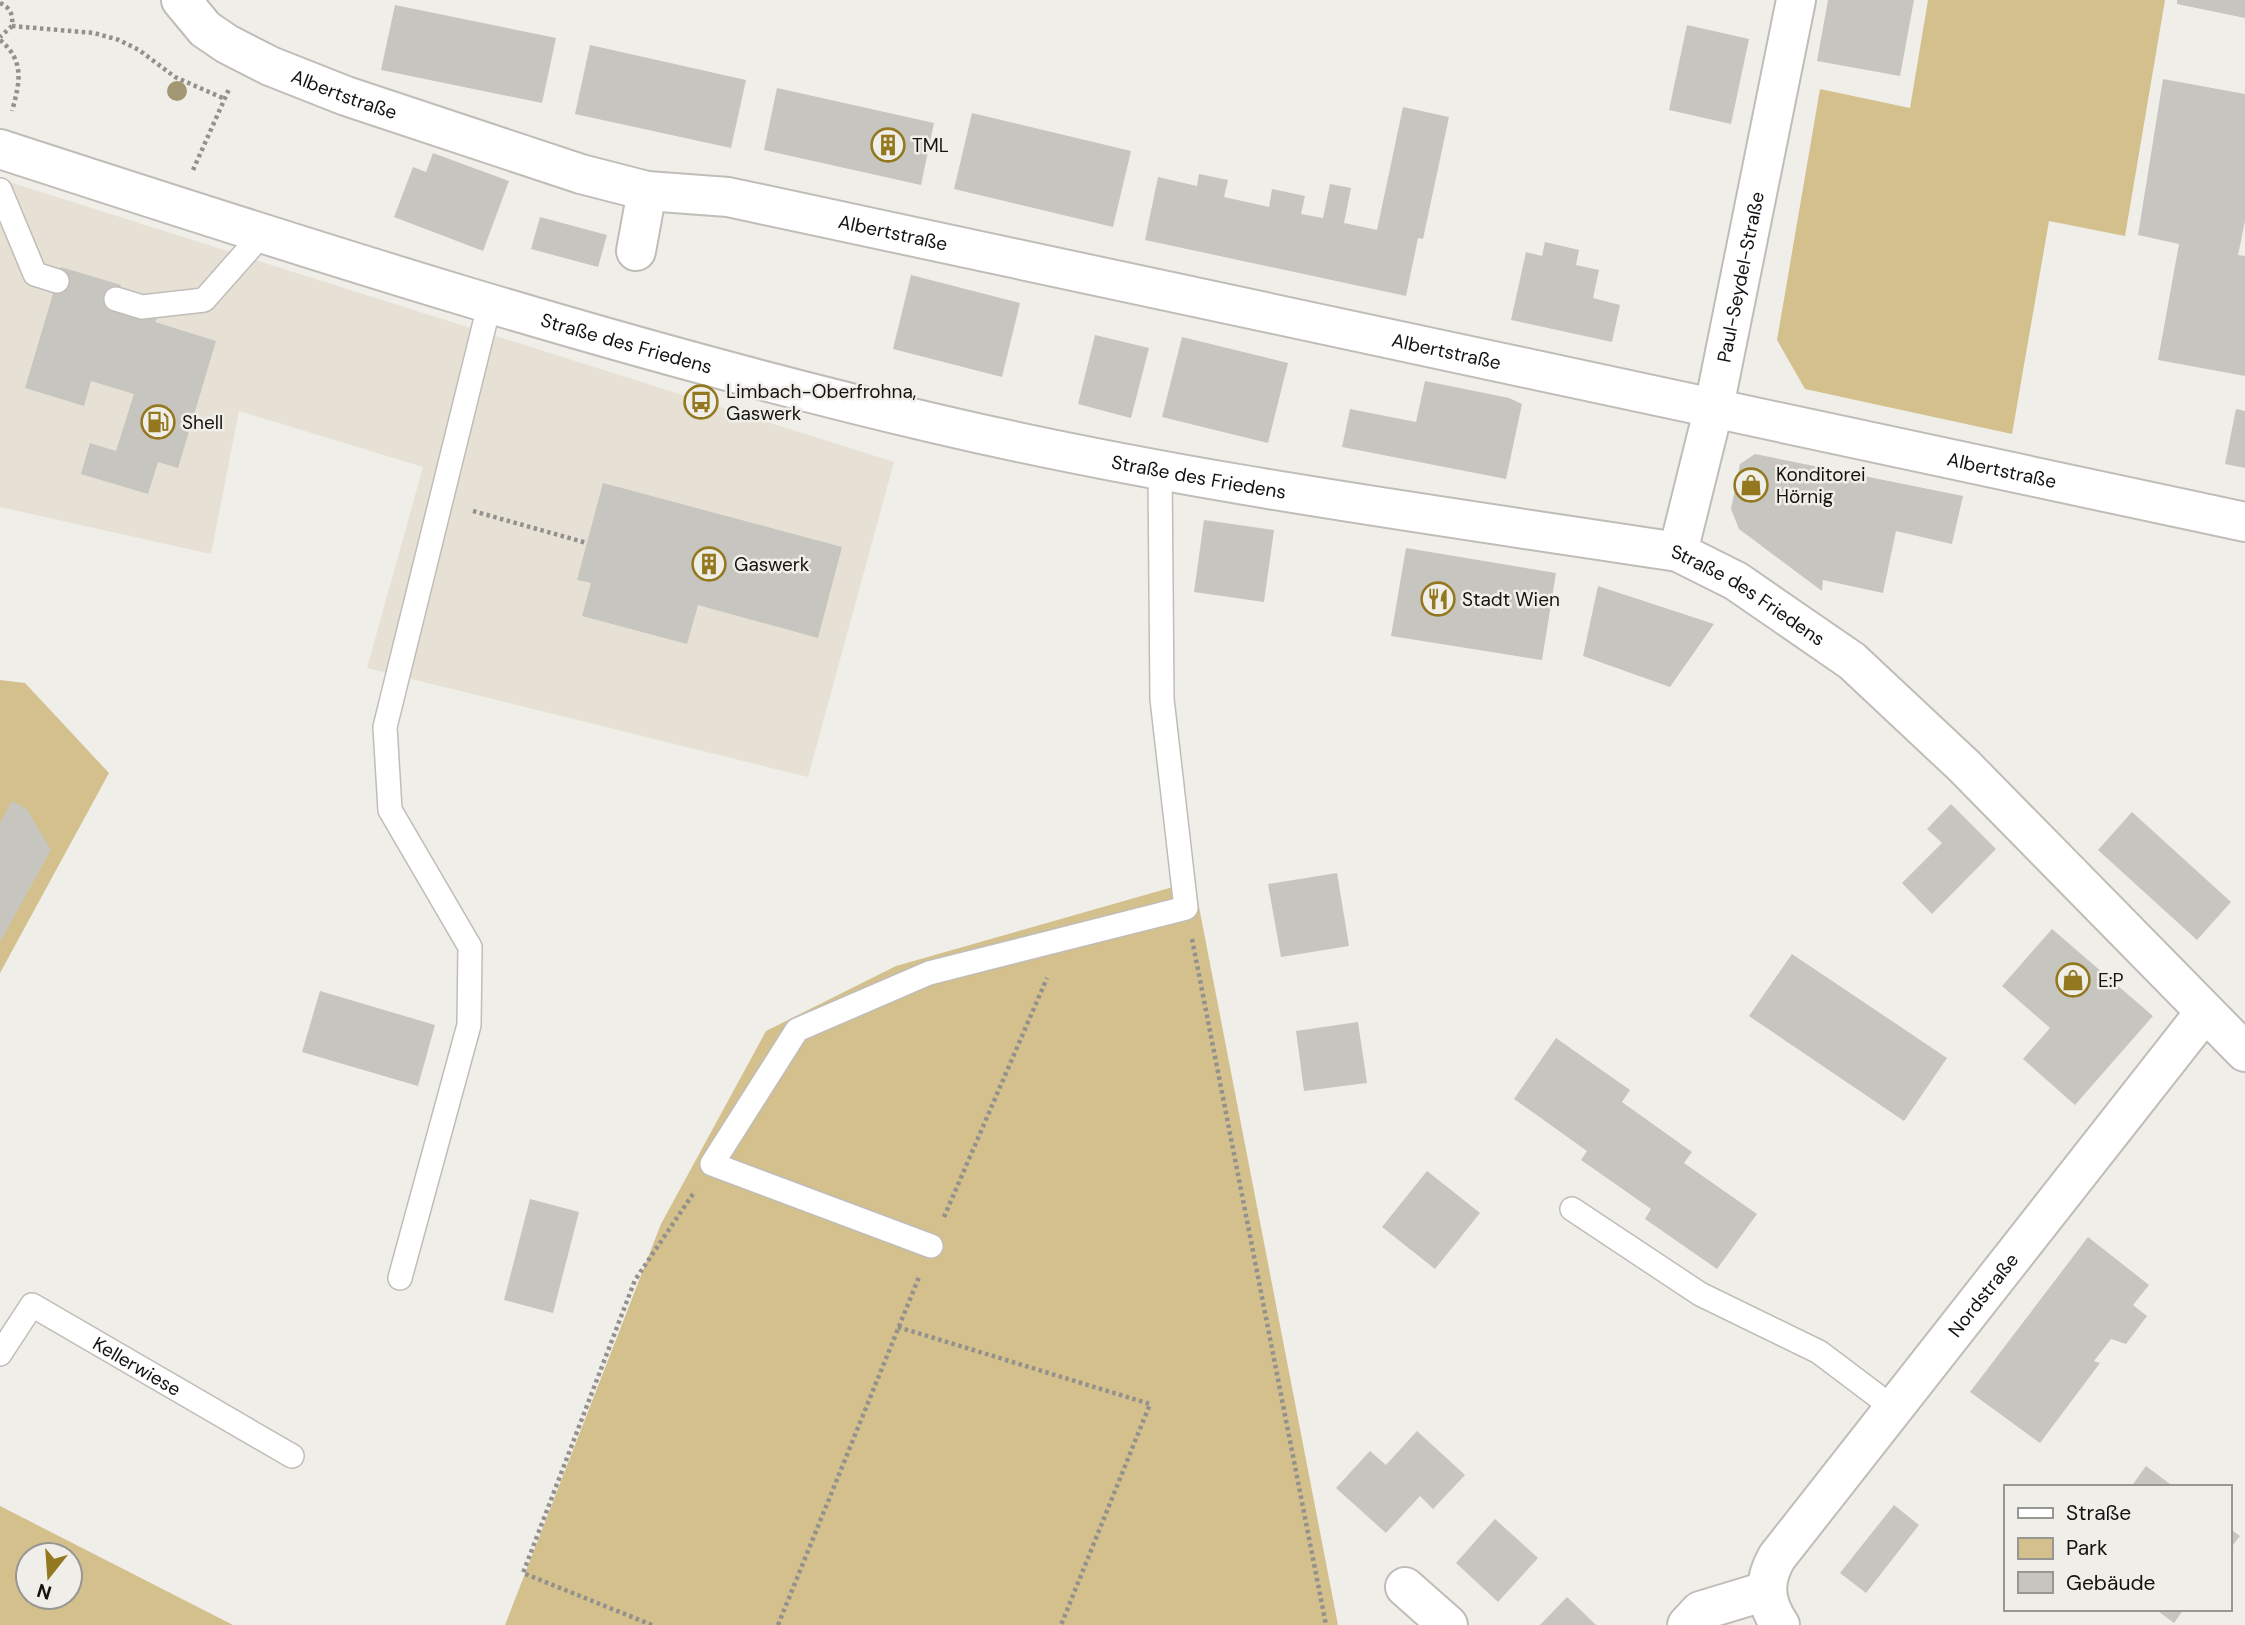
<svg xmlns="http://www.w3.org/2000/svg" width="2245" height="1625" viewBox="0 0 2245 1625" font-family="'DM Sans',sans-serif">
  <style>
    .built { fill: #e6e1d4 }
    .green { fill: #d3c08c; fill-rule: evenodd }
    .building { fill: #c7c5bf }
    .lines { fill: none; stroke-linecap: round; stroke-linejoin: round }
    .service-casing { stroke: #c0bdb8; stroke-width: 26 }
    .minor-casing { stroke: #c0bdb8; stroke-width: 42 }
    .secondary-casing { stroke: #c0bdb8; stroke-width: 42 }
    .path { stroke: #93918d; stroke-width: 4.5; stroke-dasharray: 3.5 3.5; stroke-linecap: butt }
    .service { stroke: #fff; stroke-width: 23 }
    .minor { stroke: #fff; stroke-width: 38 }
    .secondary { stroke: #fff; stroke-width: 38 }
    .tree { fill: #a39874 }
    .labels { text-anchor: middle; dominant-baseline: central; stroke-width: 5; stroke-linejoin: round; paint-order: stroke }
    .street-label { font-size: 19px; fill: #141311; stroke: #f0eee8 }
    .poi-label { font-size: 19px; fill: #141311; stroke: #f0eee8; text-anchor: start }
  </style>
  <rect width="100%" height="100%" fill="#f0eee8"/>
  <path class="built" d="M0 179 894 462 808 777 367 668 423 467 239 411 211 554 0 507Z"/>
  <g class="green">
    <path d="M1928 0H2165L2125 236 2049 221 2012 434 1805 389 1777 340 1820 89 1910 108Z"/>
    <path d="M0 680 25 683 109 773 0 973Z"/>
    <path d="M1194 881 1338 1625H505L661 1224 766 1031 896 966Z"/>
    <path d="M0 1506 233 1625H0ZM70 1555V1597H28V1555Z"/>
  </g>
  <g class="building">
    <path d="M1828 0H1914L1900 76 1817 61Z"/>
    <path d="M2177 0H2245V18L2177 4Z"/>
    <path d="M395 5 556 38 542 103 381 70Z"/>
    <path d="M1687 25 1749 39 1731 124 1669 110Z"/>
    <path d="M590 45 746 80 731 148 575 114Z"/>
    <path d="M2163 79 2245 94V221L2238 255 2245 256V376L2158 360 2179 244 2138 235Z"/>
    <path d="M777 88 934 123 921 185 764 150Z"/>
    <path d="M1403 107 1449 117 1423 239 1418 238 1406 296 1145 240 1158 177 1197 186 1199 174 1228 180 1224 197 1269 207 1272 189 1305 196 1301 214 1323 218 1330 184 1351 188 1344 223 1377 230Z"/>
    <path d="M972 113 1131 151 1113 227 954 189Z"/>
    <path d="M433 153 509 181 483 251 394 217 413 167 426 172Z"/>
    <path d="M540 217 607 235 598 267 531 249Z"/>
    <path d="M1545 242 1579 250 1576 265 1599 270 1593 298 1620 305 1612 342 1511 320 1526 252 1542 256Z"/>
    <path d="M61 267 121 285 115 305 157 318 155 322 216 341 178 468 158 462 148 494 81 474 90 443 116 451 134 394 91 381 84 406 25 388Z"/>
    <path d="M911 275 1020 303 1002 377 893 349Z"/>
    <path d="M1095 335 1149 348 1131 418 1078 404Z"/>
    <path d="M1182 337 1288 363 1268 443 1162 417Z"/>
    <path d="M1425 381 1509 398 1522 404 1506 479 1342 447 1350 409 1416 422Z"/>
    <path d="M2236 409 2245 411V468L2225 464Z"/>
    <path d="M1755 454 1963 496 1952 544 1896 531 1883 593 1823 580 1822 591 1739 529 1731 509 1740 464Z"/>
    <path d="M603 483 842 547 818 638 698 605 687 644 582 616 591 583 577 580Z"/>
    <path d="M1204 520 1274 530 1264 602 1194 592Z"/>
    <path d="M1406 548 1556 573 1542 660 1391 636Z"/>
    <path d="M1598 586 1714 624 1670 687 1583 656Z"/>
    <path d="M12 801 27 809 51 850 0 942V823Z"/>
    <path d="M1951 804 1996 849 1932 914 1902 883 1942 843 1927 829Z"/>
    <path d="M2132 812 2231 902 2197 940 2098 850Z"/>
    <path d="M1337 873 1349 946 1281 957 1268 884Z"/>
    <path d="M2052 929 2153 1016 2075 1105 2023 1059 2050 1028 2002 986Z"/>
    <path d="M1792 954 1947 1058 1904 1121 1749 1016Z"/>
    <path d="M320 991 435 1025 418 1086 302 1052Z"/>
    <path d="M1358 1022 1367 1083 1304 1091 1296 1031Z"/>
    <path d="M1556 1038 1630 1090 1622 1102 1692 1152 1684 1163 1757 1214 1717 1269 1645 1219 1651 1209 1581 1160 1587 1151 1514 1099Z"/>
    <path d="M1427 1171 1480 1213 1435 1269 1382 1227Z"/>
    <path d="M530 1199 579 1212 553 1313 504 1300Z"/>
    <path d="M2088 1237 2149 1285 2133 1305 2147 1316 2126 1344 2111 1339 2094 1361 2100 1363 2040 1443 1970 1392Z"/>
    <path d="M1417 1431 1465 1475 1433 1509 1420 1496 1386 1533 1336 1488 1370 1451 1386 1465Z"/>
    <path d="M2146 1466 2174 1487H2131Z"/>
    <path d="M1894 1505 1919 1525 1866 1593 1840 1573Z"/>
    <path d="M1495 1519 1538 1558 1498 1602 1456 1563Z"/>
    <path d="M2229 1528 2240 1536 2229 1550Z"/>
    <path d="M1567 1597 1596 1625H1540Z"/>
    <path d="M2155 1609H2184L2174 1623Z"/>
  </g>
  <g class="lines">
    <defs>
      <g id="service">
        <path d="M0 190 35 274 57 281"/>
        <path d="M116 299 142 307 204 300 264 232"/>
        <path d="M1572 1209 1700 1294 1819 1352 1892 1407"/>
        <path d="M931 1246 712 1164 797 1030 929 973 1186 908 1162 699 1160 472"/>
        <path d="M400 1278 469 1025 470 947 390 810 385 727 490 302"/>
        <path id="s1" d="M0 1354 32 1305 292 1456"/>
      </g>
      <g id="minor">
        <path id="s2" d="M181 0 205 29 227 44 270 66 346 96 581 174 647 191 728 197 2245 522"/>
        <path d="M636 251 647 191"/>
        <path id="s3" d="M1678 552 1714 407 1796 0"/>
        <path d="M1405 1587 1448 1625"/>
        <path d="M1687 1625 1700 1611 1766 1591"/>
        <path id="s4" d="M1780 1625C1764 1601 1763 1581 1777 1557L2205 1012"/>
      </g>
      <g id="secondary">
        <path id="s5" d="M0 149C307 249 618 349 933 423 1179 481 1429 514 1678 552L1736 581 1852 661 1963 765 2245 1052"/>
      </g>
    </defs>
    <use href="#service" class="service-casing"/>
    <use href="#minor" class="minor-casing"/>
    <use href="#secondary" class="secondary-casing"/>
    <g class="path">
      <path d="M0 3C11 8 13 15 12 26L0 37"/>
      <path d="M12 26 94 33 119 40 139 50 175 77 225 99"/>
      <path d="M0 40C25 61 20 82 12 111"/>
      <path d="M193 170 229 89"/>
      <path d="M473 511 587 543"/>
      <path d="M1192 939 1326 1625"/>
      <path d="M944 1217 1047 978"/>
      <path d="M898 1327 1150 1404 1061 1625"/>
      <path d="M652 1625 523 1573 635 1280 695 1191"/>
      <path d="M778 1625 919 1277"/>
    </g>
    <use href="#service" class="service"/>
    <use href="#minor" class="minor"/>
    <use href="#secondary" class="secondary"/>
  </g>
  <circle class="tree" cx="177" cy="91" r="10"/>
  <defs>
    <symbol id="building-ring" viewBox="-11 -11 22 22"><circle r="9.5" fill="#f0eee8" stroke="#93781f" stroke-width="1.5"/><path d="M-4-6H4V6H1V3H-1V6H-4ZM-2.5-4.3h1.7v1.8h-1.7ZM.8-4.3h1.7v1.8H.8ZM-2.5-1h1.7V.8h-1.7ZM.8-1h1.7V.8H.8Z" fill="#93781f"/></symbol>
    <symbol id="bus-ring" viewBox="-11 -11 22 22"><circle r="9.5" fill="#f0eee8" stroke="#93781f" stroke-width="1.5"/><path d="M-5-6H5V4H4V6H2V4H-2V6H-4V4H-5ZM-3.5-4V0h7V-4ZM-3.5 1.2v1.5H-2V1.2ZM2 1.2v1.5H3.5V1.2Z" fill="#93781f"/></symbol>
    <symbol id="fuel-ring" viewBox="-11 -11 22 22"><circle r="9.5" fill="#f0eee8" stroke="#93781f" stroke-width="1.5"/><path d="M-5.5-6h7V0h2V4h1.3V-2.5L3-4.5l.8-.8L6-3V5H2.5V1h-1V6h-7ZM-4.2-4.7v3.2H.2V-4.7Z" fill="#93781f"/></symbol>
    <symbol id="shop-ring" viewBox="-11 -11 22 22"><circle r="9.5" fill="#f0eee8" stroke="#93781f" stroke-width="1.5"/><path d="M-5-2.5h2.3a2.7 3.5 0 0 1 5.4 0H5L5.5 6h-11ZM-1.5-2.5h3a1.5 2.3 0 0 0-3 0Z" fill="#93781f"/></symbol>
    <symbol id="restaurant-ring" viewBox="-11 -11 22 22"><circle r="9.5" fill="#f0eee8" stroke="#93781f" stroke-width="1.5"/><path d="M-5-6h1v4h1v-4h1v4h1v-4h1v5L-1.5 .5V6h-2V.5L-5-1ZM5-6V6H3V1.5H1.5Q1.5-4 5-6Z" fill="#93781f"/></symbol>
  </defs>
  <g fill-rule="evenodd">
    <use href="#building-ring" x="869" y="126" width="38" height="38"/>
    <use href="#bus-ring" x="682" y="383" width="38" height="38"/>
    <use href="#fuel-ring" x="139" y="403" width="38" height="38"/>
    <use href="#shop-ring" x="1732" y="466" width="38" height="38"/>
    <use href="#building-ring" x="690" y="545" width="38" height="38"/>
    <use href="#restaurant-ring" x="1419" y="580" width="38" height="38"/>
    <use href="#shop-ring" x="2054" y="961" width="38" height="38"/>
  </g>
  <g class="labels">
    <g class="street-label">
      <text stroke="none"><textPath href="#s2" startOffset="192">Albertstraße</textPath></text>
      <text stroke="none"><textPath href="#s2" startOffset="760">Albertstraße</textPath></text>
      <text stroke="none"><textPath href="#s3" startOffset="282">Paul-Seydel-Straße</textPath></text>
      <text stroke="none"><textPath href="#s5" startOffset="656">Straße des Friedens</textPath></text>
      <text stroke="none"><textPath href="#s2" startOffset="1326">Albertstraße</textPath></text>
      <text stroke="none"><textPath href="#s2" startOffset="1894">Albertstraße</textPath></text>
      <text stroke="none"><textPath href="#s5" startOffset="1244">Straße des Friedens</textPath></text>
      <text stroke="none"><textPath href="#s5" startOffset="1811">Straße des Friedens</textPath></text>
      <text stroke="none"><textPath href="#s4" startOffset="406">Nordstraße</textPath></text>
      <text stroke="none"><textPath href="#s1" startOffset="180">Kellerwiese</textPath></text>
    </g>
    <g class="poi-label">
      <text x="912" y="145">TML</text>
      <text x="726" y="391">Limbach-Oberfrohna,<tspan x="726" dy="22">Gaswerk</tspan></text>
      <text x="182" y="422">Shell</text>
      <text x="1776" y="474">Konditorei<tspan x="1776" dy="22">Hörnig</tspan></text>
      <text x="734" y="564">Gaswerk</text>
      <text x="1462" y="599">Stadt Wien</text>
      <text x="2098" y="980">E:P</text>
    </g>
  </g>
  <rect x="2004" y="1485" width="228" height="126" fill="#f0eee8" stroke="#989692" stroke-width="2"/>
  <rect x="2018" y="1508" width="35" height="10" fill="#ffffff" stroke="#989692" stroke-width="2"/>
  <text x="2066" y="1520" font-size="21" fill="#141311">Straße</text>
  <rect x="2018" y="1538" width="35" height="21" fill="#d3c08c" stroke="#989692" stroke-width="2"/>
  <text x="2066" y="1555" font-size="21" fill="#141311">Park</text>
  <rect x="2018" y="1572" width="35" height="21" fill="#c7c5bf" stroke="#989692" stroke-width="2"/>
  <text x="2066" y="1590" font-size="21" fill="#141311">Gebäude</text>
  <g transform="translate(49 1576) rotate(197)"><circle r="33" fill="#f0eee8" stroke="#989692" stroke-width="2"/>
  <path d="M0-5L12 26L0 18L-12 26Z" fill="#93781f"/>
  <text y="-10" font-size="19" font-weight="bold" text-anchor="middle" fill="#141311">N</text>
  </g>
</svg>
